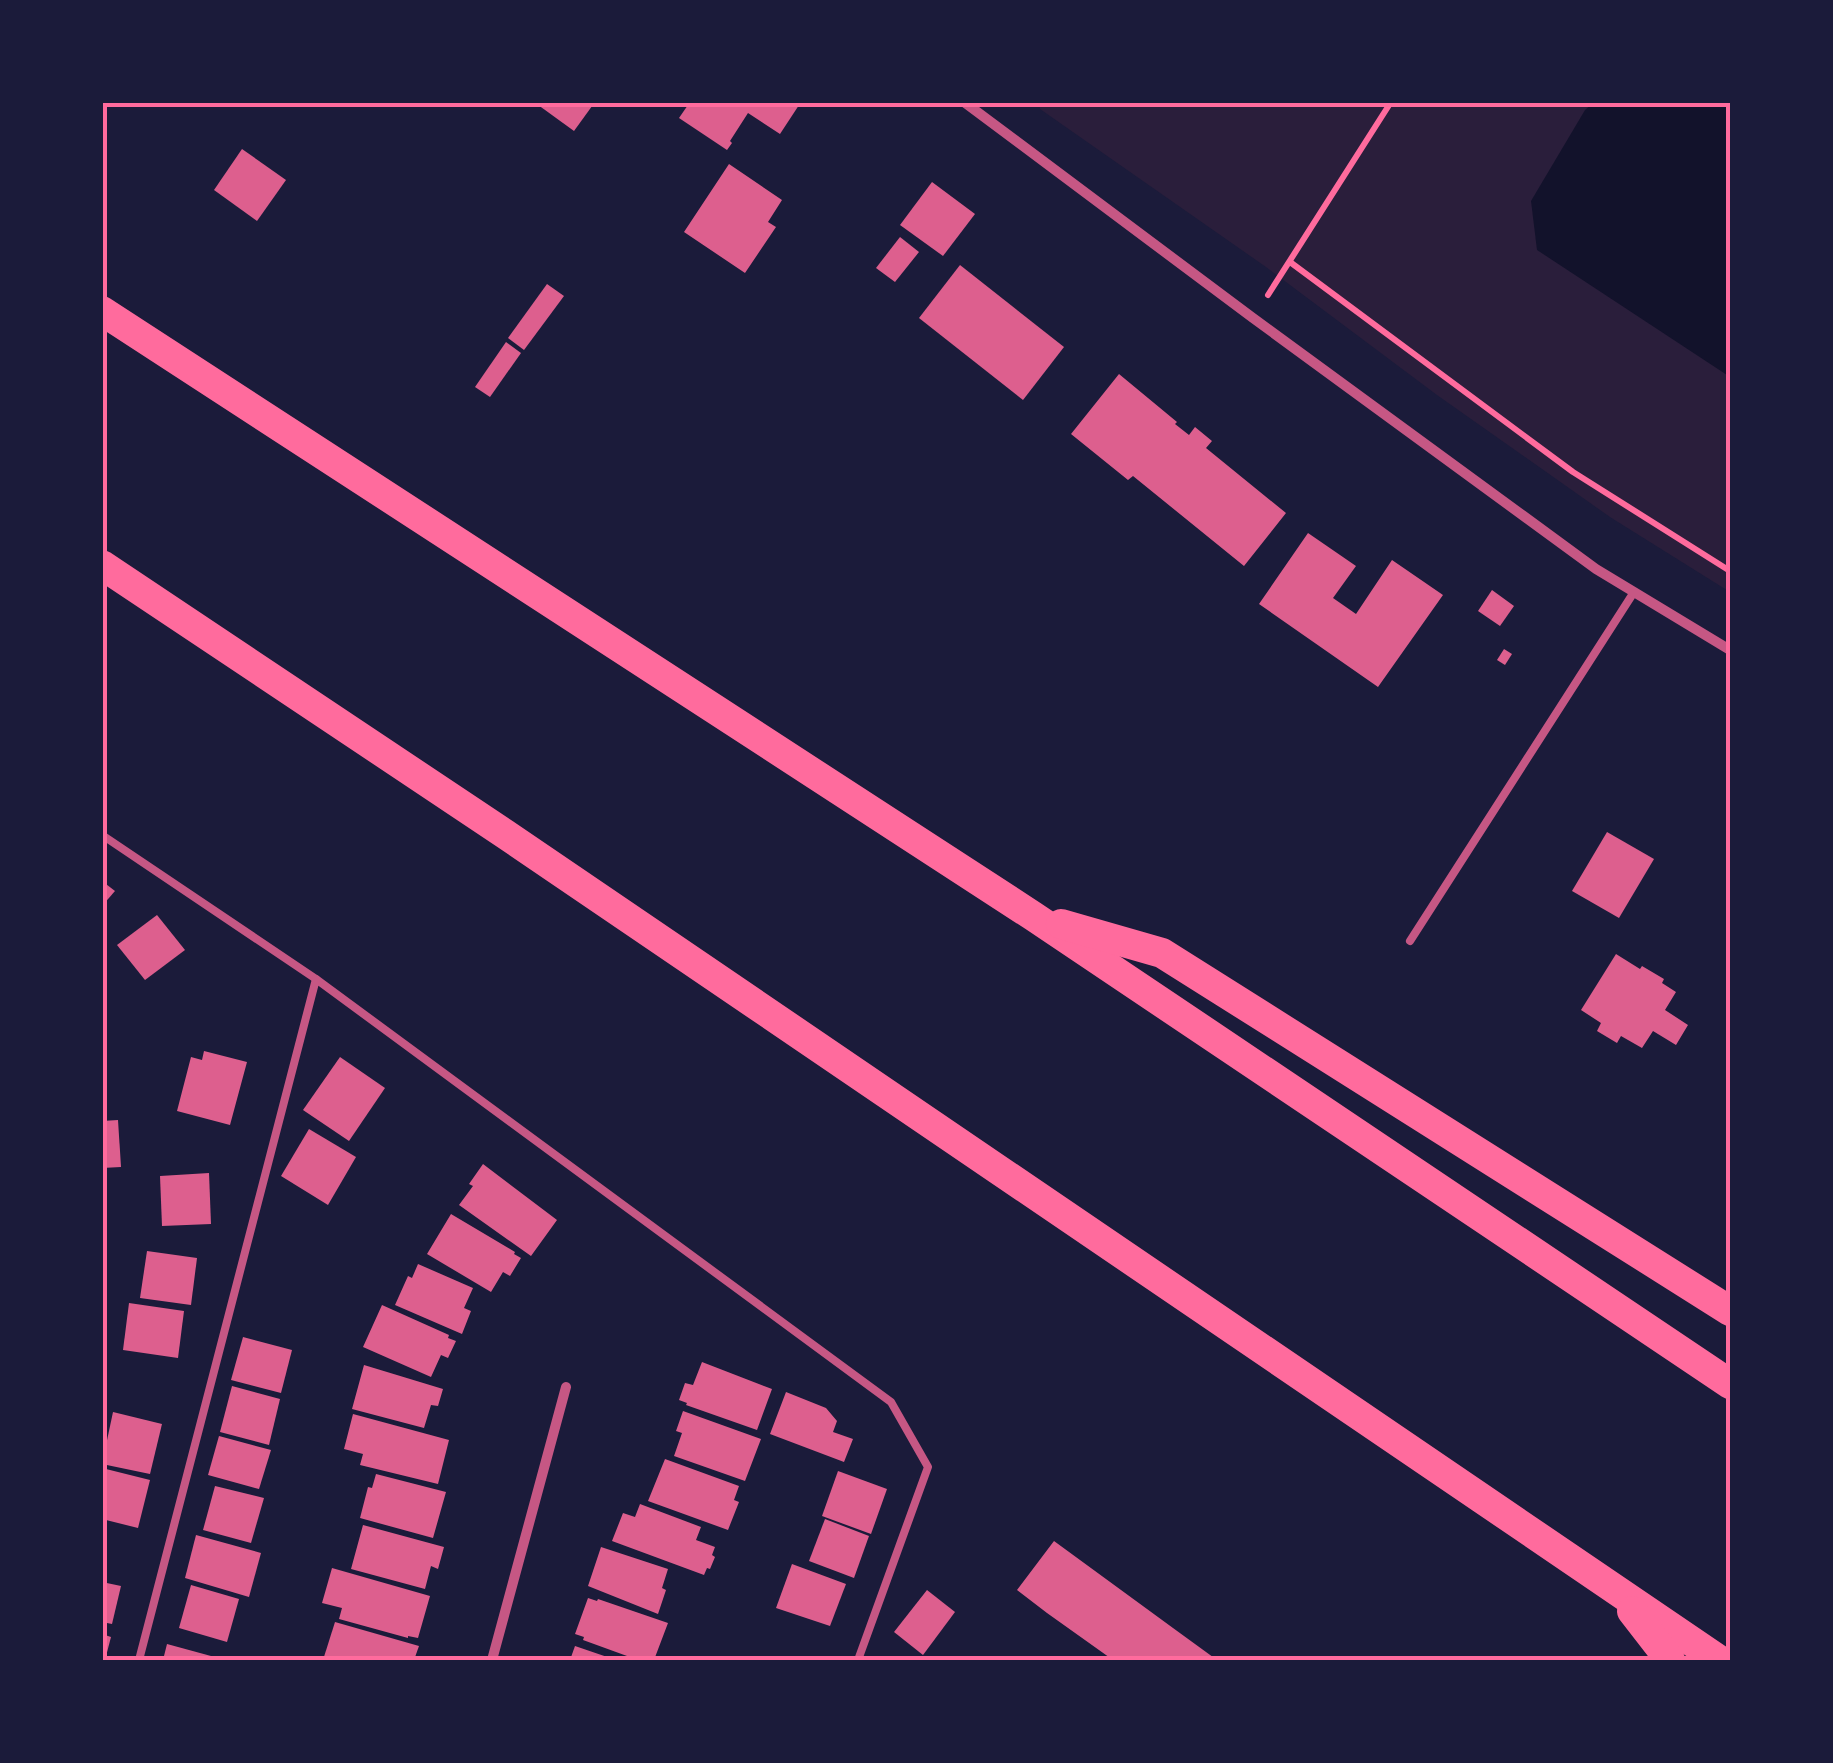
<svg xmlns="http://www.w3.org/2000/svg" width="1833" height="1763" viewBox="0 0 1833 1763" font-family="Helvetica,sans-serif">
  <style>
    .green { fill: #2a1e3b }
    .water { fill: #12122b }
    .building { fill: #dd5f8e }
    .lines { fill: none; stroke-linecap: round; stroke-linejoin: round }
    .path { stroke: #ff6b9d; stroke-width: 6 }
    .service { stroke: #c65784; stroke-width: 8 }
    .minor { stroke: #c65784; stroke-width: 10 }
    .motorway { stroke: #ff6b9d; stroke-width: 30 }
    .neatline { fill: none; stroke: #ff6b9d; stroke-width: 4 }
  </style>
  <rect width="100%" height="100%" fill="#1b1b3a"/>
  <path class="green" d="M1039 103H1730V592L1610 517 1437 395 1266 267 1040 109Z"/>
  <path class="water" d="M1593 103H1730V377L1537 250 1531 201 1585 110Z"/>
  <g class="building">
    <path d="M534 102H595L574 131Z"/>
    <path d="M690 102H801L780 134 748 113 730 141 732 143 727 150 679 118Z"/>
    <path d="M242 149 286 180 257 221 214 190Z"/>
    <path d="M729 164 782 200 768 222 776 227 745 273 684 232Z"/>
    <path d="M932 182 975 214 943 256 900 225Z"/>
    <path d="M900 237 919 252 895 282 876 268Z"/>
    <path d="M960 265 1064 347 1023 400 919 318Z"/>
    <path d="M547 284 564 296 524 350 508 338Z"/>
    <path d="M506 342 521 353 490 397 475 387Z"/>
    <path d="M1119 374 1177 422 1175 424 1189 435 1195 427 1212 441 1206 448 1286 513 1244 566 1133 476 1128 480 1071 434Z"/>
    <path d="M1308 533 1356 566 1333 598 1356 614 1392 560 1443 595 1378 687 1259 604Z"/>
    <path d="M1492 590 1514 606 1500 626 1478 611Z"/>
    <path d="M1504 649 1512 654 1505 665 1497 660Z"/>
    <path d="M1607 832 1654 859 1619 918 1572 891Z"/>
    <path d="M102 881 115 891 102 906Z"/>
    <path d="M157 915 185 950 145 980 117 945Z"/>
    <path d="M1616 954 1640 969 1642 966 1664 979 1662 983 1676 992 1665 1010 1688 1025 1676 1045 1653 1031 1642 1048 1621 1036 1617 1043 1597 1031 1601 1023 1581 1010Z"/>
    <path d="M204 1051 247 1062 230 1125 177 1111 191 1057 202 1060Z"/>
    <path d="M340 1057 385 1088 349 1141 303 1110Z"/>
    <path d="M118 1120 121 1167 102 1168V1121Z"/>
    <path d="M309 1129 356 1157 328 1205 281 1176Z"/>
    <path d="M483 1164 557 1220 531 1256 459 1205 473 1186 469 1184Z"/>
    <path d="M209 1173 211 1224 162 1226 160 1176Z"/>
    <path d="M451 1214 515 1252 514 1254 521 1258 510 1276 503 1272 491 1292 427 1254Z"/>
    <path d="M147 1251 197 1258 191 1305 140 1298Z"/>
    <path d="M418 1264 473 1288 464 1308 471 1311 462 1334 395 1305 408 1276 412 1278Z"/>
    <path d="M129 1303 184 1311 178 1358 123 1350Z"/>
    <path d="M382 1305 449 1335 448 1338 456 1341 448 1358 441 1355 431 1377 363 1347Z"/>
    <path d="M243 1337 292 1350 281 1393 231 1380Z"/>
    <path d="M702 1362 772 1389 757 1430 686 1405 687 1403 679 1400 685 1383 693 1385Z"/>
    <path d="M364 1365 443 1389 438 1406 431 1405 424 1428 352 1409Z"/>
    <path d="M232 1386 280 1399 269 1445 220 1432Z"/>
    <path d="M786 1392 826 1408 837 1421 833 1432 853 1439 844 1462 770 1434Z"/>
    <path d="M683 1411 761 1439 745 1481 674 1456 682 1433 676 1431Z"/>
    <path d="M113 1412 162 1424 150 1474 102 1464Z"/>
    <path d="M353 1414 449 1440 438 1484 360 1465 363 1454 344 1449Z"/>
    <path d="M219 1436 271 1450 259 1489 208 1475Z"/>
    <path d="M665 1459 739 1486 734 1500 739 1502 728 1530 648 1501Z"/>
    <path d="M102 1468 150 1480 138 1528 102 1519Z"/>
    <path d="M838 1471 887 1489 871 1534 822 1516Z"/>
    <path d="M376 1474 446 1492 433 1538 360 1518 368 1487 372 1488Z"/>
    <path d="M215 1486 264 1498 251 1543 203 1530Z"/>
    <path d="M640 1504 701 1527 696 1540 715 1547 712 1555 715 1557 710 1569 707 1568 704 1575 612 1541 623 1513 635 1517Z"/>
    <path d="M825 1519 869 1536 854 1578 809 1561Z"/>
    <path d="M363 1525 444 1547 438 1569 431 1566 425 1589 351 1569Z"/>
    <path d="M196 1535 261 1553 249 1597 185 1578Z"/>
    <path d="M1054 1541 1173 1628 1217 1660H1113L1047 1613 1017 1590Z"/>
    <path d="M601 1547 668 1569 662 1588 666 1590 658 1614 588 1586Z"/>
    <path d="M792 1564 846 1584 830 1626 776 1608Z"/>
    <path d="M332 1568 430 1596 418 1638 408 1636V1638L339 1619 342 1608 322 1603Z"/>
    <path d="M102 1582 121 1586 112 1624 102 1622Z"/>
    <path d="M191 1585 239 1599 227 1642 179 1628Z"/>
    <path d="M927 1590 955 1612 923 1655 894 1632Z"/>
    <path d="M588 1598 597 1601 598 1599 668 1623 654 1660H638L583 1640 584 1637 575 1634Z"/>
    <path d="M335 1622 419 1646 414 1660H323Z"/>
    <path d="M102 1634 111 1637 105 1660H102Z"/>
    <path d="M167 1644 222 1659V1660H163Z"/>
    <path d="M575 1646 616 1660H570Z"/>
  </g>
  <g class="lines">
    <g class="path">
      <path d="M1290 262 1573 472 1730 571"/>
      <path d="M1268 295 1391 102"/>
    </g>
    <g class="service">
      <path d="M102 835 316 979"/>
      <path d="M1410 941 1634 592"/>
      <path d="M139 1660 316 979 891 1402 928 1467 858 1660"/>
    </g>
    <g class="minor">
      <path d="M964 102 1253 318 1596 569 1730 650"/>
      <path d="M492 1660 566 1387"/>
    </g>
    <g class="motorway">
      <path d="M102 311 1033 916 1730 1384"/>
      <path d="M102 565 505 834 1719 1660"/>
      <path d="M1061 924 1162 953 1730 1311"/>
      <path d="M1632 1611 1670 1660"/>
    </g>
  </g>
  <rect width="1833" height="1763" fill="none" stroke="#1b1b3a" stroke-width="210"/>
  <rect x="105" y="105" width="1623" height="1553" class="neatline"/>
</svg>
